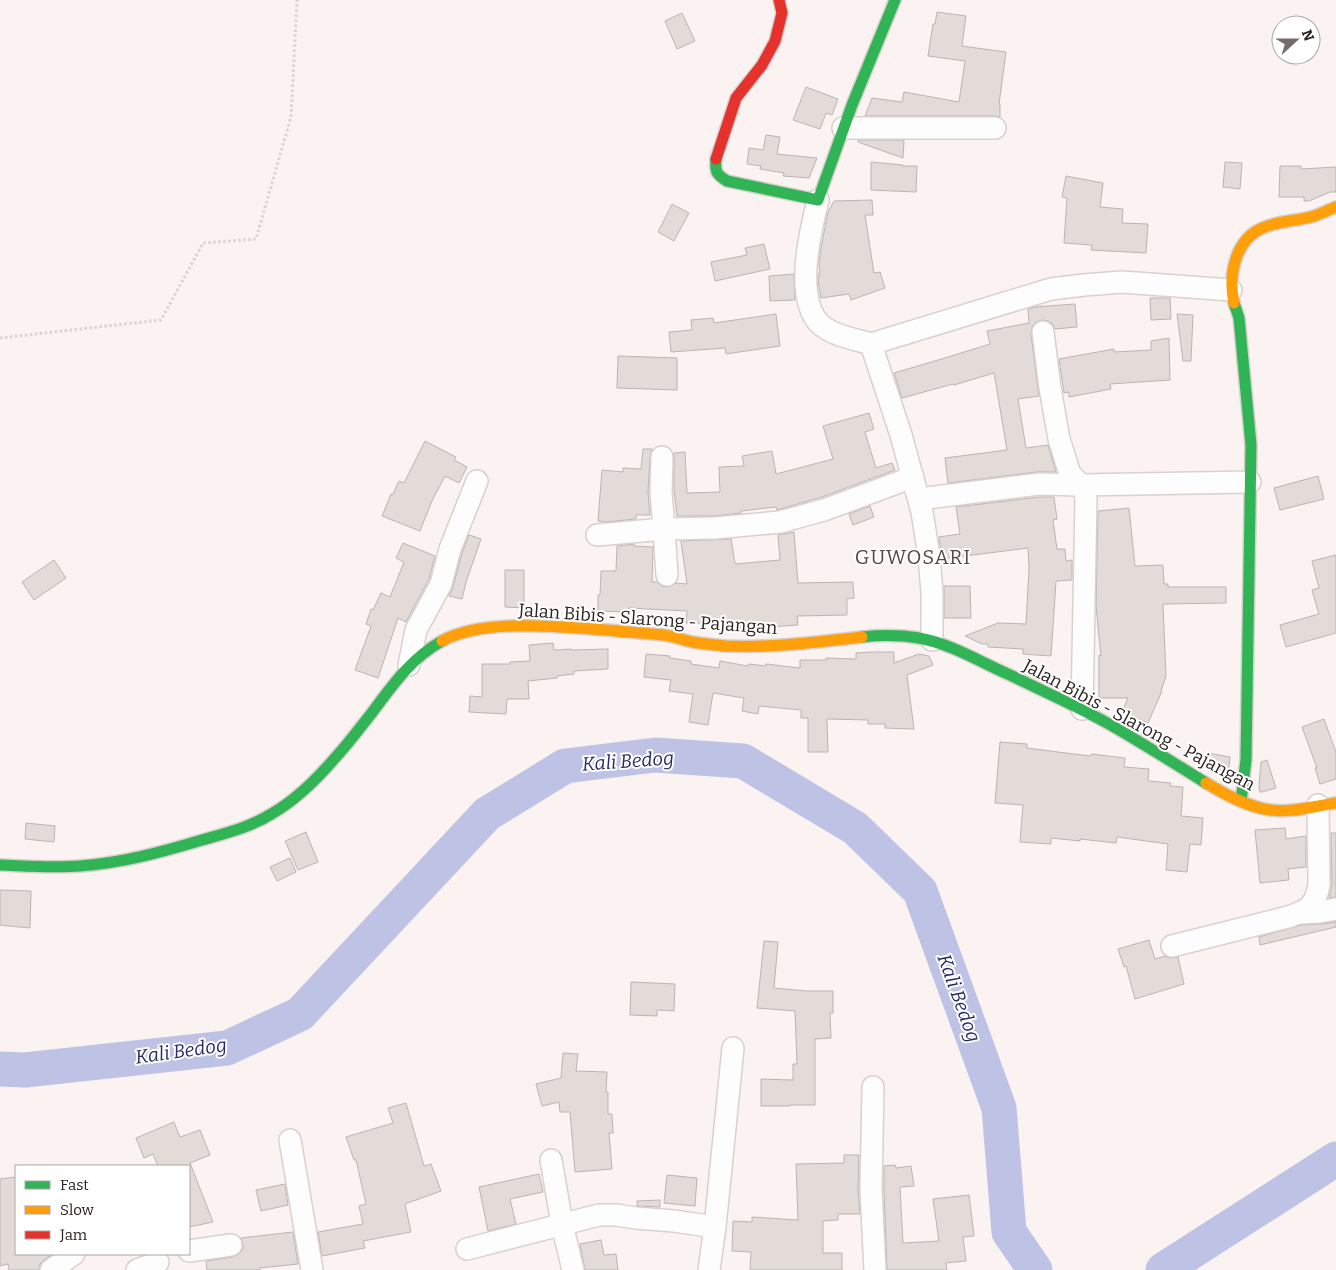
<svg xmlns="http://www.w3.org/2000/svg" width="1336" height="1270" viewBox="0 0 1336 1270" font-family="Bitter,serif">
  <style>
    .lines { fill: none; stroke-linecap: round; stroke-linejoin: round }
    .river { stroke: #bec3e6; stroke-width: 35 }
    .building { fill: #e2dbd8; stroke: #bbb4b2 }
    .street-casing { stroke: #d8d1ce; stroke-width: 24 }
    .fast-casing { stroke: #d8d1ce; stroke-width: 14 }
    .slow-casing { stroke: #d8d1ce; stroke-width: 14 }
    .jam-casing { stroke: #d8d1ce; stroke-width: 14 }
    .path { stroke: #d7d5d4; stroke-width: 3; stroke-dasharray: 2.5 2.5; stroke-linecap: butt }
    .street { stroke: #fefdfd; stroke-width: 21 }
    .fast { stroke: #30b455; stroke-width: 11 }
    .slow { stroke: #ff9f0a; stroke-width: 11 }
    .jam { stroke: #e5322d; stroke-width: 11 }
    .labels { text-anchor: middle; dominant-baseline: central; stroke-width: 4; stroke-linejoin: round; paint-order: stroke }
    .street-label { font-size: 18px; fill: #2b2320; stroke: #fff }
    .water-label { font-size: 19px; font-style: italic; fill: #262b67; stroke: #fff }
    .quarter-label { font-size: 20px; letter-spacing: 1px; fill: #594842; stroke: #fff }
  </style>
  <rect width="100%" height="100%" fill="#faf3f1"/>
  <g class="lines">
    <g class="river">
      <path d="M0 1069 25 1070 227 1048 300 1014 487 814 565 766 655 755 743 761 855 828 920 891 999 1108 1009 1232 1035 1270"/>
      <path d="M1163 1270 1336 1159"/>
    </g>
  </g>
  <g class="building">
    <path d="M937 12 966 16 962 46 1006 52 999 104H1000V117L995 116H865L872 98 902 102 904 92 959 102 965 61 928 56 933 24H935Z"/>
    <path d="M682 13 695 41 677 49 665 21Z"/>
    <path d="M806 87 838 99 832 115 826 113 820 129 793 120Z"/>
    <path d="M766 135 780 137 777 154 817 158 809 178 783 176 784 173 760 169 761 166 747 164 749 148 763 150Z"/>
    <path d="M858 140H904L903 158 858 142Z"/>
    <path d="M871 162 903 165 902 166H917L916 192 871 190Z"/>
    <path d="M1225 162 1242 163 1240 189 1223 187Z"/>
    <path d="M1280 166H1301V169L1336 167V192H1330L1309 201H1304V197H1279Z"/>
    <path d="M1066 176 1103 183 1100 207 1123 209 1122 223 1148 224 1146 253 1091 250 1092 245 1064 243 1067 198 1062 197Z"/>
    <path d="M872 200 873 215H865L874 273 880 272 885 288 851 300 849 294 821 298 818 281 819 273H820L819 264 821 248 828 212 834 201Z"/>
    <path d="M672 204 689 213 674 241 658 232Z"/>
    <path d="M764 244 770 269 715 281 711 262 747 255 745 248Z"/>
    <path d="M794 274 795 300 770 301 769 276Z"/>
    <path d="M1150 298H1170L1171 319 1151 320Z"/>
    <path d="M1075 304 1077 327 1055 329 1053 324 1048 321 1042 320 1036 322 1032 327 1031 334 1039 396 1018 399 1026 448 1048 445 1056 472H1037L948 483 945 458 1007 450 994 373 954 385 953 384 902 398 894 373 945 358 990 344 987 331 1029 323 1028 309 1035 307Z"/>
    <path d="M776 314 780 346 726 354 725 348 671 352 669 332 692 330 691 320 713 318 714 323Z"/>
    <path d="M1177 314 1193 315 1191 361H1183Z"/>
    <path d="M1169 338 1170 380 1110 384 1111 389 1069 397V392L1064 393 1059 359 1114 349V352L1151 350V341Z"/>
    <path d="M618 356 677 358V390L617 388Z"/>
    <path d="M869 413 874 429 865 432 876 468 892 463 895 470 822 497 777 510 776 507 741 511V513L714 516H677L674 490V453L685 452 687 493 720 492 719 467 744 466 742 456 772 451 776 474 833 459 823 426Z"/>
    <path d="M425 441 456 457 454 460 467 467 459 483 445 476 432 501 420 531 382 516 391 494H393L399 481 404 483Z"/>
    <path d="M643 449H652L650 457 648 492 650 515H636V519L606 522 598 521 602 470 623 472V468L641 469Z"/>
    <path d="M1318 476 1324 499 1280 510 1274 488Z"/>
    <path d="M1040 497H1054L1057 519 1053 520 1057 549H1065L1066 561 1072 560V580L1056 581 1051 656 1023 654V649L988 647V644H982L965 636 998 623 1026 624 1029 568 1028 548 942 559 939 537 960 534 956 507Z"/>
    <path d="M870 506 874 517 853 525 849 514Z"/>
    <path d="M1129 508 1135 566 1163 565 1164 584H1168V587H1226V603L1163 604 1166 676 1161 691H1162L1148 723 1122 712 1128 698H1099V655L1101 656 1096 606 1098 511Z"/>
    <path d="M794 532 798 583 853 582 854 598 847 599V615L797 616 798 625 740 629V623H686L687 611 629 608V612L598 611V595H600L601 571H616L617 546 634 544V546L653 547 652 582H657L662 586 668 587 676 583 687 584 681 541 731 539 735 564 780 560 778 535Z"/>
    <path d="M469 535 481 539 466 582 462 599 449 596 453 587 462 553Z"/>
    <path d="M403 543 435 556 429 579 406 622 398 618 378 678 355 670 371 626 366 624 371 609 373 610 381 593 390 597 404 562 396 558Z"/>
    <path d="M1336 555V633L1286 647 1280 625 1319 614 1312 590 1319 588 1312 561Z"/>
    <path d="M54 560 66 578 34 600 22 582Z"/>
    <path d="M505 570H524V608L505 607Z"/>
    <path d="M944 586H970L971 618H944Z"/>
    <path d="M553 643 554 650 571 649V650L608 649V669L574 671V674L557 676V678L528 681 529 699H507L506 714 469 712 470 696 482 697V664H510V662L530 661 529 645Z"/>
    <path d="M872 652H894V663L919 654 929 656 933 665 907 675 914 729 885 728V724H868V720L827 719 828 752H808V718H801V710L759 706 758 714 742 711 744 698 713 693 708 725 689 722 693 694 669 691 671 680 644 677 646 654 670 656 669 658 691 661V664L719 668 720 661 748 666 749 664 766 666V664L800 668V660H826V658L856 659V653Z"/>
    <path d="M1324 719 1336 752V779L1320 784 1315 768H1317L1302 727Z"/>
    <path d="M1000 742 1027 744V748L1066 753 1090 756 1091 754 1125 758 1124 767 1149 769 1148 781 1171 783 1170 786 1183 787 1181 816 1203 818 1201 845 1190 844 1187 872 1166 870 1168 844 1117 837 1116 843 1080 839V841L1051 838V844L1020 842 1023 805 995 803Z"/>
    <path d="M1208 753 1230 757 1228 777 1225 776 1206 765Z"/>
    <path d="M1267 760 1276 788 1262 792H1260L1259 786 1261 762Z"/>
    <path d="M26 823 55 826 54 842 25 839Z"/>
    <path d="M1285 828 1286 839 1306 836V867L1288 869 1289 880 1260 883 1255 830Z"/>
    <path d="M306 832 318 862 298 870 285 841Z"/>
    <path d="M1331 833H1336V897L1329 898 1332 885Z"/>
    <path d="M290 858 296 872 277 881 270 867Z"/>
    <path d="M0 890 31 891 30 928 0 925Z"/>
    <path d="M1336 922V927L1260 945 1259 937 1301 925 1321 924Z"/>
    <path d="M1149 940 1155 959 1165 956 1169 958 1178 957 1184 984 1135 999 1126 966 1124 967 1118 949Z"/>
    <path d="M764 941 778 942 774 988 807 991H833V1013H830L831 1038 815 1039V1105H790V1106H761V1079L793 1080V1064H797L795 1011 757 1008Z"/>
    <path d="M631 982 675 984 674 1011 657 1010V1016L630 1015Z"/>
    <path d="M563 1053 578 1054 576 1071 607 1072 606 1092H608V1114H612L613 1133H609L612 1169 575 1172 570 1112H560L559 1102 542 1106 536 1084 561 1078Z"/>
    <path d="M406 1103 424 1166 431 1164 441 1191 405 1204 411 1232 363 1241 365 1248 322 1256 318 1232 363 1224 359 1206 366 1204 356 1160H354L346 1137 393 1123 388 1108Z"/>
    <path d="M174 1122 180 1137 200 1130 210 1155 190 1163 213 1222 189 1227V1166H158L153 1154 144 1158 136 1138Z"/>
    <path d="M844 1155H859L858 1190 860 1214H838V1220L823 1221V1253H842V1270H750L751 1252 732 1251 733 1221 752 1222V1217L798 1220 796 1164 844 1163Z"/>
    <path d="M895 1165 896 1168 911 1166 914 1186 900 1187 903 1243 939 1241 933 1199 969 1195 974 1236 963 1237 966 1261 946 1263 947 1270H887L884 1190V1166Z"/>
    <path d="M539 1174 543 1192 510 1199 516 1224 488 1231 479 1187Z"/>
    <path d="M667 1175 697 1178 695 1206 664 1203Z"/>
    <path d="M16 1177V1254H52L44 1260 40 1264 39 1270H9L8 1264 0 1266V1179Z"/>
    <path d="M285 1184 288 1205 261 1211 256 1190Z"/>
    <path d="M660 1200V1207L637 1206V1201Z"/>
    <path d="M293 1232 298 1264 260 1268V1270H207L206 1261 233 1257 239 1254 243 1249V1244L241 1238Z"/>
    <path d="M601 1240 604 1255 616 1254 618 1270H585L580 1244Z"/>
  </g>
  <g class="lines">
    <defs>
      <g id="street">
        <path d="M843 128H995"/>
        <path d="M818 200C810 232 794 298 820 324 833 336 855 339 871 344L901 435 922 512 929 556 932 593V640"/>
        <path d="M1043 332 1050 388 1059 439 1070 474 1081 485 1084 491 1086 499 1082 709"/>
        <path d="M871 344 1051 289 1084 285 1122 282 1231 290"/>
        <path d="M662 457 661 492 664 529 715 528 780 522 824 510 913 477"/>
        <path d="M919 499 1039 484 1081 485 1250 482"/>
        <path d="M597 535 664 529 667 575"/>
        <path d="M409 665 416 630 441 584 450 549 477 481"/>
        <path d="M1301 913 1320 912 1336 909"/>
        <path d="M1172 946 1288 917C1308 910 1315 907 1319 885L1318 805"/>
        <path d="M873 1087 871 1190 875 1270"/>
        <path d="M290 1140 312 1270"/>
        <path d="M551 1160 562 1224 573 1270"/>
        <path d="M467 1249 599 1215H616L636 1218 674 1221 715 1227"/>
        <path d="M189 1251 231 1245"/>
        <path d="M51 1270 74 1254"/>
        <path d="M137 1270 158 1262"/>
        <path d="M709 1270 715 1227 733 1048"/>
      </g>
      <g id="fast">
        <path d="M716 159C715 172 716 174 727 181L818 200 852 105 895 0"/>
        <path d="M1234 303 1239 318 1251 445 1246 760 1241 801"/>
        <path d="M862 637C881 635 900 635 919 638 952 644 980 662 1010 675 1043 691 1077 706 1109 724 1142 743 1174 763 1206 783"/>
        <path d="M0 865C27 866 53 868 80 866 122 863 162 852 202 840 227 833 251 827 273 813 297 799 317 779 335 758 348 744 359 729 371 714 392 686 411 658 442 641"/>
      </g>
      <g id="slow">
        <path d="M1234 303C1228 275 1235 238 1265 227 1279 221 1296 221 1311 217 1319 215 1328 210 1336 207"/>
        <path d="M442 641C484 618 559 627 606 630 625 632 644 633 663 635 673 636 683 640 692 642 704 644 715 645 726 646 772 648 817 642 862 637"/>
        <path d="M1206 783C1226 795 1248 807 1270 810 1292 813 1315 806 1336 803"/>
      </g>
      <path id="jam" d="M716 159 736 98 762 65 775 41 782 13 779 0"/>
    </defs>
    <use href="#street" class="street-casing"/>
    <use href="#fast" class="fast-casing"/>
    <use href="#slow" class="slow-casing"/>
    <use href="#jam" class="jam-casing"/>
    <path class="path" d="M0 338 161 320 203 243 256 239 291 117 297 0"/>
    <use href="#street" class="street"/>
    <use href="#fast" class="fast"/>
    <use href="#slow" class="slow"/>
    <use href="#jam" class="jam"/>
  </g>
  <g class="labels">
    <g class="street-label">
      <text transform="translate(648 619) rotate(4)">Jalan Bibis - Slarong - Pajangan</text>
      <text transform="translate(1139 725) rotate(28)">Jalan Bibis - Slarong - Pajangan</text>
    </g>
    <g class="water-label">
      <text transform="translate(628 761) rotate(-4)">Kali Bedog</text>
      <text transform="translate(959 998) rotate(70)">Kali Bedog</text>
      <text transform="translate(181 1051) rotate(-8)">Kali Bedog</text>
    </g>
    <g class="quarter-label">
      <text x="913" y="557">GUWOSARI</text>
    </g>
  </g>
  <rect x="15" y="1165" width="175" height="90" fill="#ffffff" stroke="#aaa7a6"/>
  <rect x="25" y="1181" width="25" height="8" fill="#30b455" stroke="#aaa7a6"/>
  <text x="60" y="1190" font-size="15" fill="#2b2320">Fast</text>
  <rect x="25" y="1206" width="25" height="8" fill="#ff9f0a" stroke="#aaa7a6"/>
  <text x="60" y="1215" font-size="15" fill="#2b2320">Slow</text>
  <rect x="25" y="1231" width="25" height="8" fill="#e5322d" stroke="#aaa7a6"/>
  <text x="60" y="1240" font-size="15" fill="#2b2320">Jam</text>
  <g transform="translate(1296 40) rotate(69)"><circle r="24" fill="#ffffff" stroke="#aaa7a6"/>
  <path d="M0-4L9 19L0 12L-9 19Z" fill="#736c69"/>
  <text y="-8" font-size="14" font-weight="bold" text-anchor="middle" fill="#2b2320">N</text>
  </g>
</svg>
